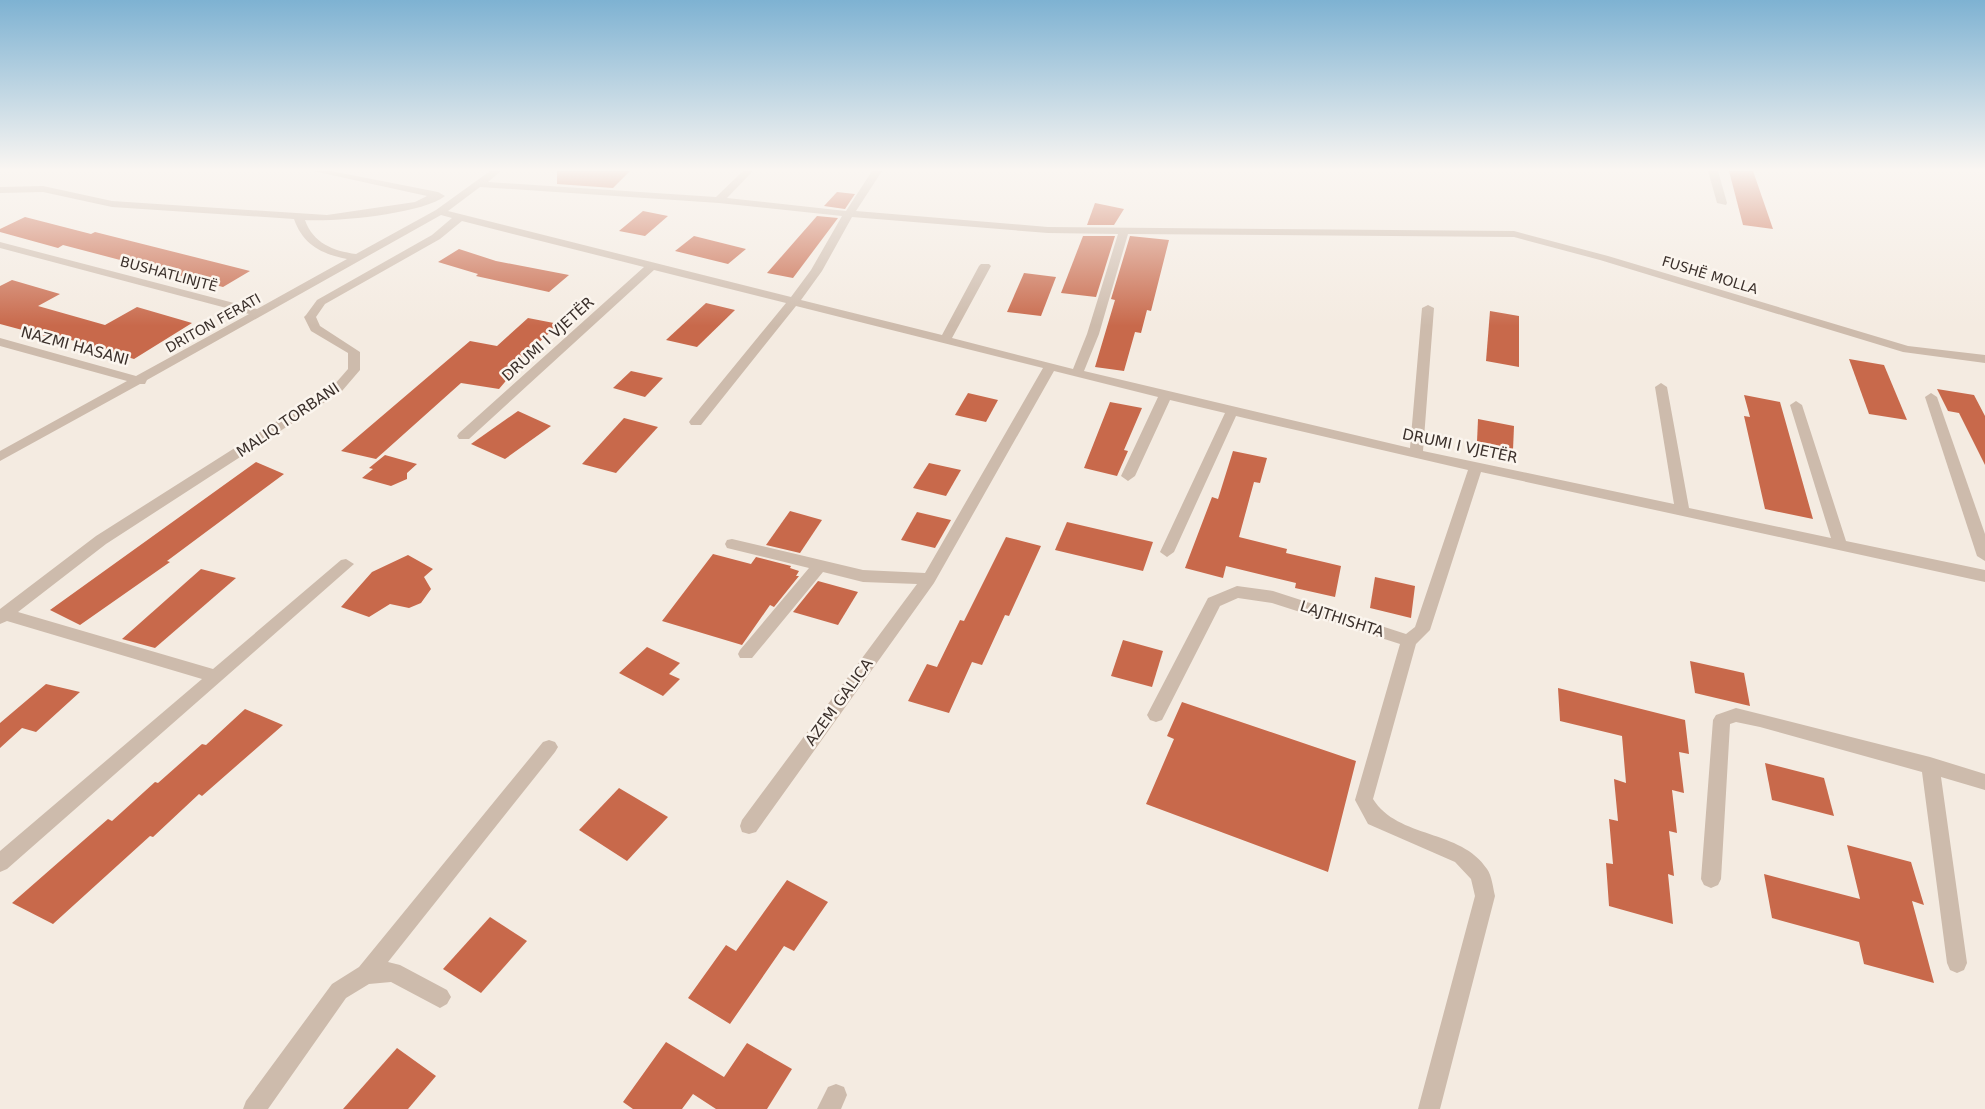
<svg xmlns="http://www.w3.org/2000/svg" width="1985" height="1109" viewBox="0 0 1985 1109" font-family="'DejaVu Sans',sans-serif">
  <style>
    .building { fill: #c8694b }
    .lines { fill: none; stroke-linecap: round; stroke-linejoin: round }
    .minor { fill: #cdbbac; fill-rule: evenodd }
    .labels { text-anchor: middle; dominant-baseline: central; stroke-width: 5; stroke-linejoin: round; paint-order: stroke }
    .far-street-label { font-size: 14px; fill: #3b302b; stroke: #fbf5ee }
    .street-label { font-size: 15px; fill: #3b302b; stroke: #fbf5ee }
  </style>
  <rect width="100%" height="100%" fill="#f4ebe1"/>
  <g class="building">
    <path d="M557 171H630L613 188 557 184Z"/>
    <path d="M1729 171H1753L1773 229 1743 225Z"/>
    <path d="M837 192 855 194 845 209 824 206Z"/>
    <path d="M1095 203 1124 209 1114 225H1087Z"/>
    <path d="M643 211 668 216 645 236 619 231Z"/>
    <path d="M817 216 838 218 793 278 767 273Z"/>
    <path d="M25 217 91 234 95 232 250 271 223 287 63 245 58 248 0 232V229Z"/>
    <path d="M694 236 746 249 728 264 675 251Z"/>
    <path d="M1083 236H1115L1096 297 1061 293Z"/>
    <path d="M1130 236 1169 240 1151 311 1147 310 1141 333 1135 332 1124 371 1095 367 1115 300 1111 299Z"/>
    <path d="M459 249 496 261 569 275 549 292 476 276 478 274 438 262Z"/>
    <path d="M1024 273 1056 277 1041 316 1007 312Z"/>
    <path d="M12 280 60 294 38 306 105 325 137 307 192 323 134 359 71 340 67 342 0 324V286Z"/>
    <path d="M706 303 735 310 697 347 666 340Z"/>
    <path d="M1490 311 1519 316V367L1486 361Z"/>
    <path d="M528 318 559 324 511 368 516 369 499 389 461 383 376 459 341 451 470 341 497 346Z"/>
    <path d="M1849 359 1884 365 1907 420 1869 414Z"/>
    <path d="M631 371 663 378 645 397 613 388Z"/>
    <path d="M1937 389 1974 395 1985 416V465L1959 413 1948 411Z"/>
    <path d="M968 393 998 400 986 422 955 415Z"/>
    <path d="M1744 395 1780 402 1813 519 1765 509 1744 416 1750 417Z"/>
    <path d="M1110 402 1142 408 1124 450 1128 451 1117 476 1084 468Z"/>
    <path d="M518 411 551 426 505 459 471 444Z"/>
    <path d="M624 418 658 427 616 473 582 464Z"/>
    <path d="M1478 419 1514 426 1513 450 1477 442Z"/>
    <path d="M1233 451 1267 458 1260 483 1254 482 1239 537 1287 549 1286 553 1341 566 1335 597 1295 588 1296 583 1226 566 1223 578 1185 568 1212 497 1218 499Z"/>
    <path d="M385 455 417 464 407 473V479L391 486 362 478 373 469 369 468Z"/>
    <path d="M256 462 284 474 167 561 170 562 80 625 50 610Z"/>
    <path d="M929 463 961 470 946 496 913 488Z"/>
    <path d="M790 511 822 520 800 553 766 545Z"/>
    <path d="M917 512 951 520 935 548 901 540Z"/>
    <path d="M1067 522 1153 542 1143 571 1055 550Z"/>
    <path d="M1006 537 1041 546 1009 616 1005 615 982 665 972 662 949 713 908 701 927 664 937 667 960 620 964 621Z"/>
    <path d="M713 554 751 564 756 557 791 566 790 568 799 571 796 576H799L774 607 770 605 742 645 662 621Z"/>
    <path d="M408 555 433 569 424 577 431 589 421 603 409 608 390 604 369 617 341 607 372 572Z"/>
    <path d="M201 569 236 578 155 648 122 639Z"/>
    <path d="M1375 577 1415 586 1411 618 1370 608Z"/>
    <path d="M818 581 858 592 838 625 793 612Z"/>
    <path d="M1123 640 1163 651 1152 687 1111 676Z"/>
    <path d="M647 647 680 663 669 674 680 679 663 696 619 673Z"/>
    <path d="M1690 661 1744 673 1750 706 1695 693Z"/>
    <path d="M46 684 80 692 36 732 22 728 0 748V723Z"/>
    <path d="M1558 688 1685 720 1689 754 1679 752 1684 793 1672 790 1677 833 1669 831 1674 876 1668 874 1673 924 1609 906 1606 863 1613 864 1609 819 1618 821 1614 779 1626 783 1622 736 1560 721Z"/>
    <path d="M1182 702 1356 761 1328 872 1146 804 1174 739 1167 736Z"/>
    <path d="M245 709 283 725 202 796 199 794 153 837 150 836 53 924 12 903 108 819 112 821 155 782 158 783 202 744 206 745Z"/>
    <path d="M1765 763 1824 778 1834 816 1772 800Z"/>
    <path d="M619 788 668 817 627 861 579 830Z"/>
    <path d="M1847 845 1911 862 1924 905 1912 901 1934 983 1864 964 1859 942 1772 918 1764 874 1860 899Z"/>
    <path d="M787 880 828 902 794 951 784 946 730 1024 688 998 726 945 736 951Z"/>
    <path d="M490 917 527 941 481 993 443 969Z"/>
    <path d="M666 1042 724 1077 747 1043 792 1069 767 1109H716L693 1094 682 1109H633L623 1102Z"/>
    <path d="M397 1048 436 1076 408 1109H343Z"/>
  </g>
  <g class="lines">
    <g class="minor">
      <path d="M313 171H331L438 192 445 196C422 214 336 222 305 220 313 243 333 251 356 254L436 210 490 171H501L488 182 716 197 743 171H753L727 198 846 211 872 171H882L856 211 1048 227 1514 231 1608 256 1908 346 1985 355V363L1903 352 1600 260 1514 237 1128 234 1099 334 1084 371 1410 448 1422 308 1428 305 1434 308 1423 451 1674 504 1655 387 1661 383 1667 387 1689 508 1831 538 1790 405 1796 401 1802 405 1846 541 1985 570V582L1481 472 1430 630 1416 644 1373 799C1398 839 1461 829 1487 869 1492 876 1493 888 1495 896L1440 1109H1418L1475 896 1471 879 1455 862 1368 824 1355 800 1400 644 1272 603 1238 598 1220 606 1162 720 1156 722 1150 720 1147 715 1208 598 1237 586 1273 591 1406 634 1415 627 1468 470 1236 416 1174 552 1167 557 1160 552 1225 413 1170 400 1135 476 1128 481 1121 476 1158 397 1054 371 934 583 756 832 749 834 742 832 740 826 742 820 917 584 863 582 823 572 752 658H740L738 654 740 650 809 568 727 548 725 544 727 540 732 539 863 570 925 573 1043 368 796 306 701 425H691L689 422 691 419 786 303 654 270 469 439H459L457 436 459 433 644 267 462 221 440 239 325 304 316 317 320 326 360 352V370L342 391 106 544 18 612 213 669 341 560 346 559 354 564 7 869 0 872V851L202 679 7 621 0 624V609L96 536 334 385 348 369V353L311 331 304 317 306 315 317 300 432 235 452 218 441 215 147 380 145 384H140L0 461V451L127 381 0 346V338L136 376 249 314 0 248V242L257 309 347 259C322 254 303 245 294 219L112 207 43 192 0 193V187L43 186 112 201 327 215 415 202 427 196ZM480 187 719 203 842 216 811 270 791 297 448 211ZM852 217 1048 233 1118 234 1087 334 1073 369 952 338 991 266 989 264H981L979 266 942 335 801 300 822 271Z"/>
      <path d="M1708 171H1718L1727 203 1726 205 1717 203Z"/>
      <path d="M1931 393 1937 397 1985 534V561L1977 556 1925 397Z"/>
      <path d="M1736 708 1930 757 1985 774V790L1941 777 1967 963 1964 970 1957 973 1950 970 1947 963 1922 772 1760 727 1736 722 1730 724 1721 879 1718 885 1711 888 1704 885 1701 879 1713 720 1716 715Z"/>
      <path d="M549 740 555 742 558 747 555 752 388 962 400 965 447 990 451 997 447 1004 440 1008 391 982 369 984 346 998 268 1109H243L246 1101 332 984 359 967 543 742Z"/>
      <path d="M836 1084 844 1087 847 1095 841 1109H817L828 1087Z"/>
    </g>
  </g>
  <linearGradient id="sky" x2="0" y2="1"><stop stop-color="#7eb2d2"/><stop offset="0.52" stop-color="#faf6f2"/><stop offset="1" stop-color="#faf6f2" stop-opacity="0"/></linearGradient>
  <rect width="1985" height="326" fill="url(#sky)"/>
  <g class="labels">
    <g class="far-street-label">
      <text transform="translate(169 274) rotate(15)">BUSHATLINJTË</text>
      <text transform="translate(1710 275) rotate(17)">FUSHË MOLLA</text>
      <text transform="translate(213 323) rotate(-29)">DRITON FERATI</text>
    </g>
    <g class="street-label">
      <text transform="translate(548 339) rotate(-42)">DRUMI I VJETËR</text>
      <text transform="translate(75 346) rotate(15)">NAZMI HASANI</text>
      <text transform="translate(288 420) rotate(-34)">MALIQ TORBANI</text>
      <text transform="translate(1460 446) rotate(12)">DRUMI I VJETËR</text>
      <text transform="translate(1342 619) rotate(18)">LAJTHISHTA</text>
      <text transform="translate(839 702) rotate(-54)">AZEM GALICA</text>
    </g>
  </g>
</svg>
